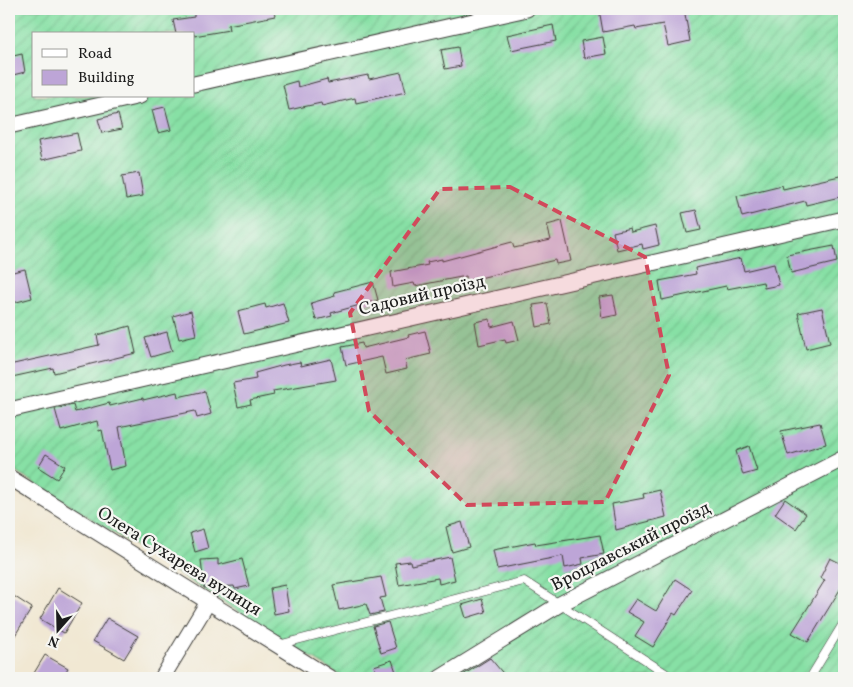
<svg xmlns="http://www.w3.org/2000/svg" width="853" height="687" viewBox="0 0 853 687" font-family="Vollkorn,serif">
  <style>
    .garden { fill: url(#garden-furrows); stroke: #527e60; fill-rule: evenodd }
    .building { fill: #bda5d7 }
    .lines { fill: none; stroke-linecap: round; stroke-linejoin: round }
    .lane-casing { stroke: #3c3b37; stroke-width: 9 }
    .street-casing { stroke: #3c3b37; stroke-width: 17 }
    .lane { stroke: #fff; stroke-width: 8 }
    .street { stroke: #fff; stroke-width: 15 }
    .marked { fill: #d1495b; fill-opacity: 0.2; stroke: #d1495b; stroke-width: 4; stroke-dasharray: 10 6; stroke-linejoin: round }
    .labels { text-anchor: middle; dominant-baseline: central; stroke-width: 4.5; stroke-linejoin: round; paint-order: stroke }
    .street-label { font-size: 18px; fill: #1c1c1c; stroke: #f6f6f2 }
  </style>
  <defs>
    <pattern id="garden-furrows" width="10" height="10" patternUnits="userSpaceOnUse" patternTransform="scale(1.25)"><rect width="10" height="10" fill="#87e0a5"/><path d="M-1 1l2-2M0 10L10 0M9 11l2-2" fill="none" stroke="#74c08d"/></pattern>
  </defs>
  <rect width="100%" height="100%" fill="#f6f6f2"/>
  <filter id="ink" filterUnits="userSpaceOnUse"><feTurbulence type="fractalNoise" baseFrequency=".02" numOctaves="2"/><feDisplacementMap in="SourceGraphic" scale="10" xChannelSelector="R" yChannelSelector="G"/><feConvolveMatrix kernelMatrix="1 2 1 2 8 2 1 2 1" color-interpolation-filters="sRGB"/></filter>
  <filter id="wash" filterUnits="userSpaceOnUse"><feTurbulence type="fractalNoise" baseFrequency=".0096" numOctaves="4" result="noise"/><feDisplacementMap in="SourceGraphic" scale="20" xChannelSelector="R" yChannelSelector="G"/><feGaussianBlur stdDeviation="1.12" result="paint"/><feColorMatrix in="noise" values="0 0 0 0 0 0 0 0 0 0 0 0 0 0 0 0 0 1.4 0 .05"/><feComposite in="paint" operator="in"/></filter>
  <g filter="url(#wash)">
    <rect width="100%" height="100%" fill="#f1e8d3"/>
    <path class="garden" d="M9 9H844V678H344L9 467ZM34 34H194V96H34Z"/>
    <g id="blocks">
      <g class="building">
        <path d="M194 9H274L275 16 228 25 229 30 194 36V34H176L173 20 194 17Z"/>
        <path d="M599 9H684L690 41 668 46 663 24 636 29 635 26 603 32Z"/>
        <path d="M553 25 556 41 511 50 507 35Z"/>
        <path d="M603 37 606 54 584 58 581 41Z"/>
        <path d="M458 47 461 66 445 69 441 50Z"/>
        <path d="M22 54 25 72 9 76V57Z"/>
        <path d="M401 72 406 92 356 103 355 98 322 106 321 103 289 110 283 85 297 81 298 87 327 79 328 83 368 75 369 79Z"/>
        <path d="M165 107 171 130 158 133 152 110Z"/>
        <path d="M118 114 122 129 102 133 98 119Z"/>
        <path d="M77 133 81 151 42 160 38 141Z"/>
        <path d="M139 173 143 196 126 199 122 176Z"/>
        <path d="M844 175V196L806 205 805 201 742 217 737 196 782 185 783 189Z"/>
        <path d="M696 210 701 230 687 233 682 213Z"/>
        <path d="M562 221 571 261 556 264 555 260 467 281 466 276 415 286 414 283 393 287 391 272 428 265 427 262 442 259V261L512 242 514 248 551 240 547 225Z"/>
        <path d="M655 226 659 245 643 249 642 244 617 250 613 232 630 228 631 232Z"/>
        <path d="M834 246 837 262 791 273 787 255Z"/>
        <path d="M741 258 744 271 774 264 779 285 764 288 763 282 727 289 726 286 662 300 659 281 696 274 695 268Z"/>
        <path d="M25 269 32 298 9 304V273Z"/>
        <path d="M373 282 378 300 331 313 332 316 316 320 311 303 335 296 334 292Z"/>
        <path d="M613 295 617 315 602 318 599 297Z"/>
        <path d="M283 303 289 323 244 334 238 311 265 304 266 308Z"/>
        <path d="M547 303 551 324 537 327 533 305Z"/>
        <path d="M822 308 830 343 806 349 798 313Z"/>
        <path d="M191 311 196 335 179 339 173 316Z"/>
        <path d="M490 319 491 327 514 321 519 340 506 343 505 339 479 345 475 322Z"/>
        <path d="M130 326 136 353 54 373 53 368 12 377 9 365 99 345 97 335Z"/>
        <path d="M425 331 431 354 405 360 407 369 386 374 382 357 346 365 342 347 362 343 363 348 409 337 408 335Z"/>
        <path d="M167 332 172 351 151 357 145 338Z"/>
        <path d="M331 359 336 380 273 391 274 395 250 400 251 404 238 407 233 383 256 379 255 373 284 365 300 362 301 366Z"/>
        <path d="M205 391 211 414 197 418 195 411 119 427 126 466 110 470 102 430 99 431 97 421 61 431 55 409 73 405 75 412 109 403 110 406 143 398V400L177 392 178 397Z"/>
        <path d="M820 423 826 444 788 455 781 431Z"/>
        <path d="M749 446 757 471 743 475 736 451Z"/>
        <path d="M46 454 65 466 57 479 38 467Z"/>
        <path d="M660 490 666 517 616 530 612 504 644 498 643 494Z"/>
        <path d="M785 499 806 514 796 529 775 514Z"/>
        <path d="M462 522 469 547 452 552 446 527Z"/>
        <path d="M203 529 208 548 195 552 190 533Z"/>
        <path d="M600 535 604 554 582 558 583 564 565 568 563 556 497 569 493 550 535 542 536 545Z"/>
        <path d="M450 557 455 580 439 584 438 578 399 585 395 563 410 561 411 565Z"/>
        <path d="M830 558 844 565V583L808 642 792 633 825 580 820 578Z"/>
        <path d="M218 559V565L242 559 249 586 235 589 234 586 204 588 201 560Z"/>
        <path d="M381 577 386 597 380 598 384 612 370 615 366 604 339 610 333 585Z"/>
        <path d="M675 579 692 590 676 615 673 613 653 647 635 636 644 622 627 612 636 599 656 611Z"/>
        <path d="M285 585 289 611 274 614 270 588Z"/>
        <path d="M58 588 82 603 64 633 40 619Z"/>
        <path d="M9 593 32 608 9 645Z"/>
        <path d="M482 599 486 612 466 618 462 605Z"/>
        <path d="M107 618 138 636 124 659 93 641Z"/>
        <path d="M388 622 396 648 381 653 373 626Z"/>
        <path d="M45 655 68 668 62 678H31Z"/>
        <path d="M490 658 507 678H459L463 675Z"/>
        <path d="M392 660 398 678H378L374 666Z"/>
      </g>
    </g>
  </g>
  <g filter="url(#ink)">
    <use href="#blocks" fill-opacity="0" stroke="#3c3b37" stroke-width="1"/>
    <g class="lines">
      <defs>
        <g id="lane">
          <path d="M278 645 524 581 673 678"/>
          <path d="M810 678 844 622"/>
        </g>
        <g id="street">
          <path d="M194 84 527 9"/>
          <path d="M9 126 140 96"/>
          <path d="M9 410 844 219"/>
          <path d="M9 477 330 678"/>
          <path d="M162 678 208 602"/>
          <path d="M440 678 560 604 844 458"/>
        </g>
      </defs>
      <use href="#lane" class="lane-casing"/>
      <use href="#street" class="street-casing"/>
      <use href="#lane" class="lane"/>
      <use href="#street" class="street"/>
    </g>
  </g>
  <path class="marked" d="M510 187 645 257 669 375 605 502 467 505 369 411 350 313 440 189Z"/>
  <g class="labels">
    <g class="street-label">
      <text transform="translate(422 296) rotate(-13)">Садовий проїзд</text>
      <text transform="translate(631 547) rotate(-27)">Вроцлавський проїзд</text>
      <text transform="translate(179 562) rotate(32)">Олега Сухарєва вулиця</text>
    </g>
  </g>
  <rect width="853" height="687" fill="none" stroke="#f6f6f2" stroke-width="30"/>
  <rect x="32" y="32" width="162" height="65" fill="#f6f6f2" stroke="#9f9f9c"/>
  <rect x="42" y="49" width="25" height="8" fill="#ffffff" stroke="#9f9f9c"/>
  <text x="78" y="58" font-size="15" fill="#1c1c1c">Road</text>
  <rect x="42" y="70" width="25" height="15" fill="#bda5d7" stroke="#9f9f9c"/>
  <text x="78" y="82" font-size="15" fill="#1c1c1c">Building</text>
  <g transform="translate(58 630) rotate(200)" stroke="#f6f6f2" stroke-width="4" paint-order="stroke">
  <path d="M0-4L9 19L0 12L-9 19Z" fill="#1c1c1c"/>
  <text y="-8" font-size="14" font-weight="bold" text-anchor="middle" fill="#1c1c1c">N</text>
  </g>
</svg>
